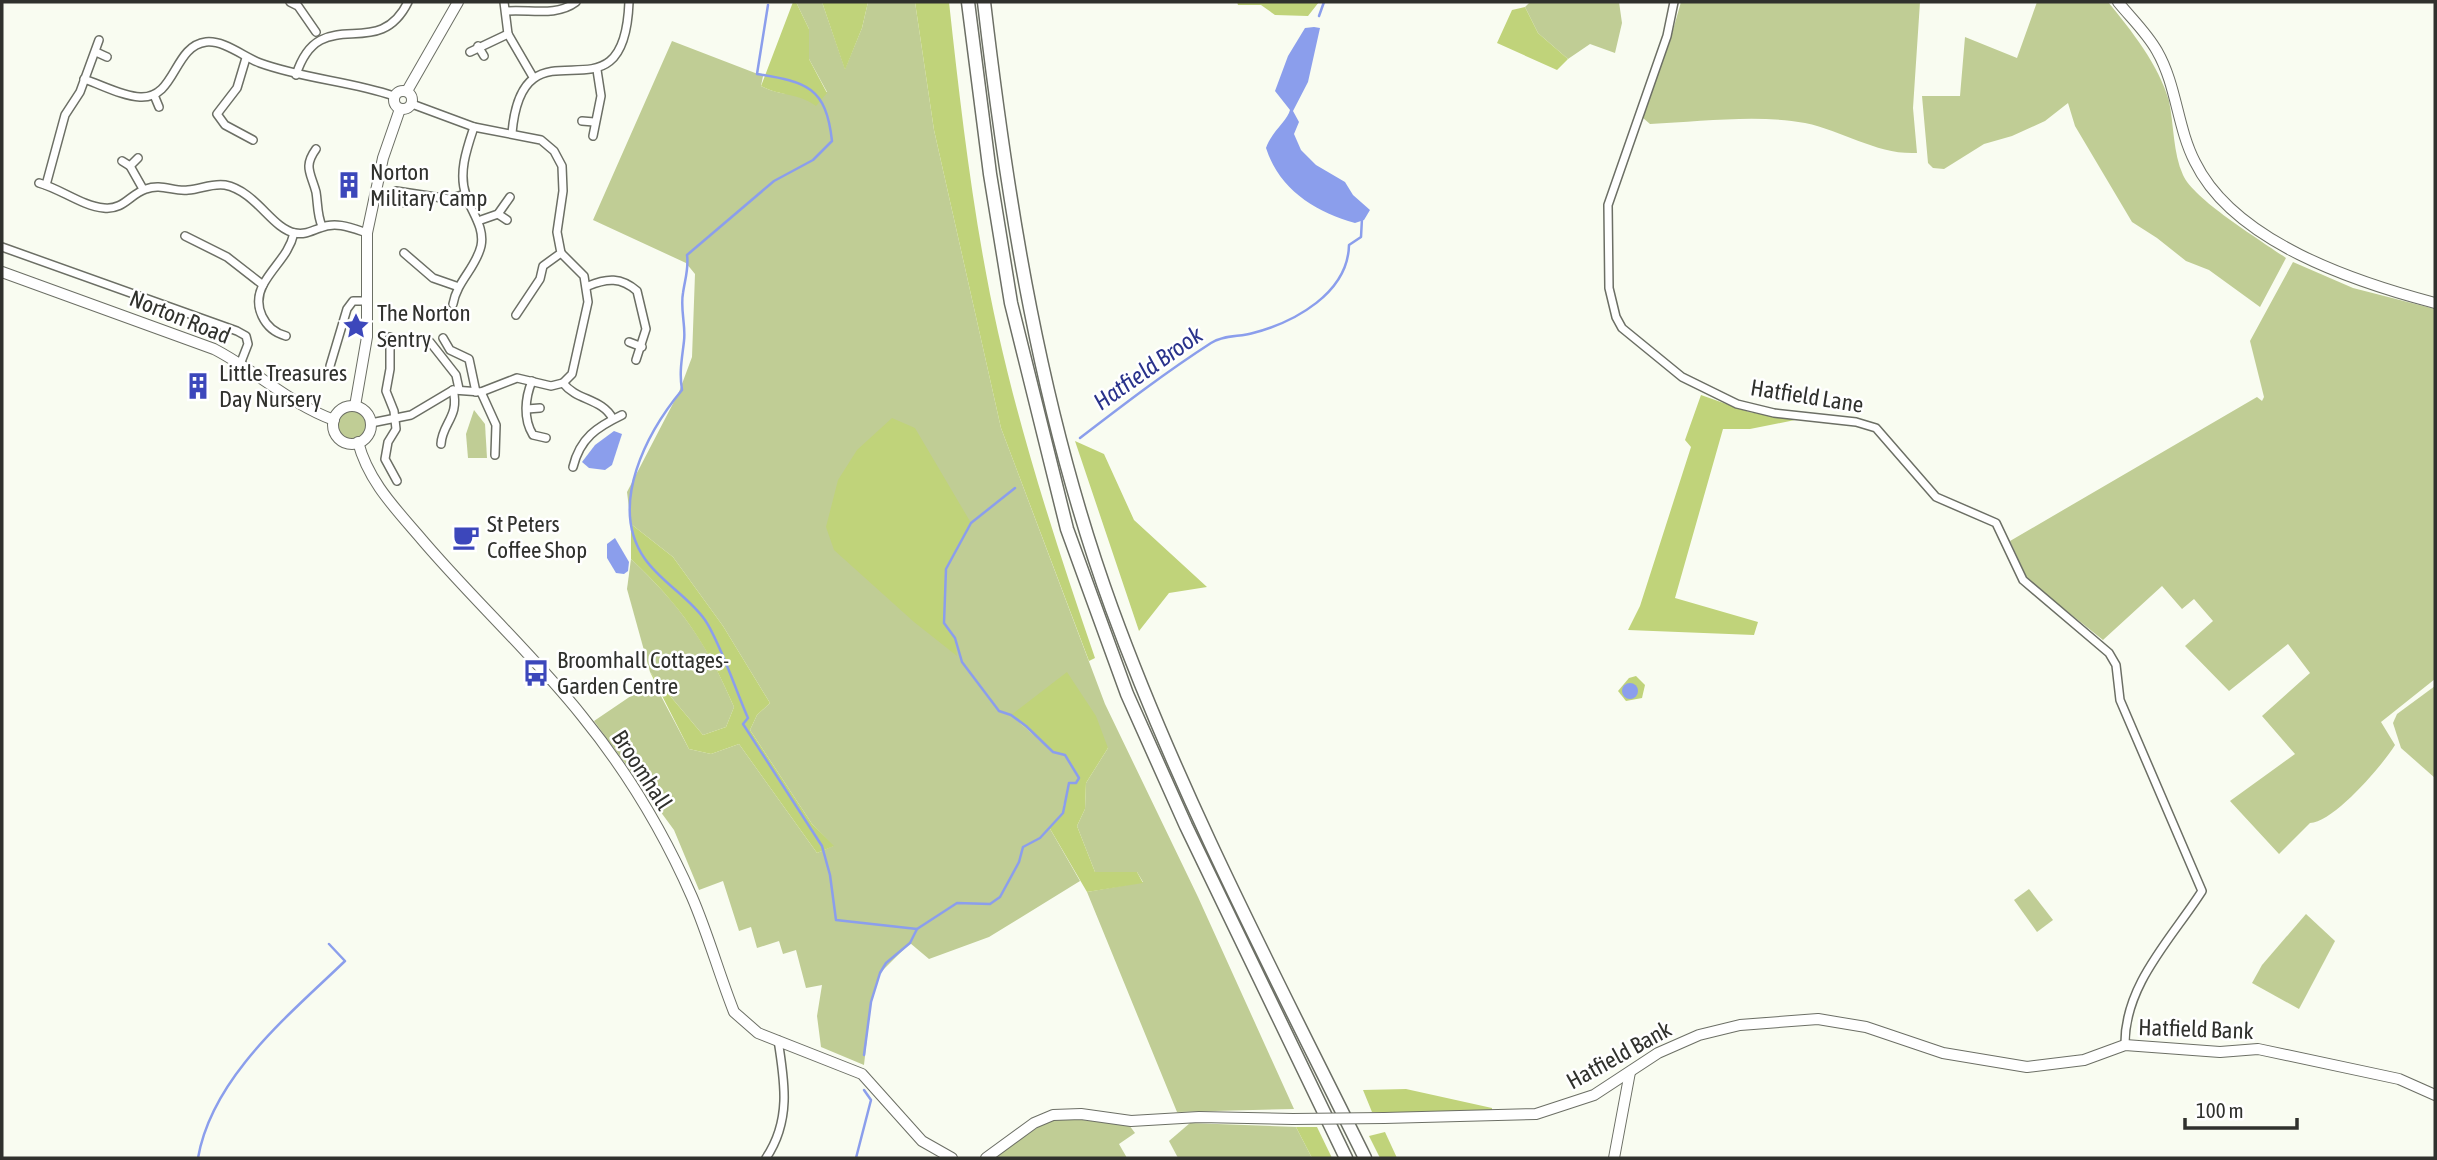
<svg xmlns="http://www.w3.org/2000/svg" width="2437" height="1160" viewBox="0 0 2437 1160" font-family="'Asap Condensed',sans-serif">
  <style>
    .green { fill: #c0cd95 }
    .forest { fill: #c0d37a }
    .water { fill: #8b9eec }
    .lines { fill: none; stroke-linecap: round; stroke-linejoin: round }
    .stream { stroke: #8b9eec; stroke-width: 2.5 }
    .street-casing { stroke: #6c6f65; stroke-width: 10 }
    .secondary-casing { stroke: #6c6f65; stroke-width: 12 }
    .highway-casing { stroke: #6c6f65; stroke-width: 15 }
    .street { stroke: #fff; stroke-width: 7 }
    .secondary { stroke: #fff; stroke-width: 10 }
    .highway { stroke: #fff; stroke-width: 12 }
    .secondary-bridge-casing { stroke: #6c6f65; stroke-width: 12; stroke-linecap: butt }
    .secondary-bridge { stroke: #fff; stroke-width: 10 }
    .labels { text-anchor: middle; dominant-baseline: central; stroke-width: 5; stroke-linejoin: round; paint-order: stroke }
    .poi-label { font-size: 23px; fill: #30312d; stroke: #fff; text-anchor: start }
    .street-label { font-size: 23px; fill: #30312d; stroke: #fff }
    .water-label { font-size: 24px; font-style: italic; fill: #29328b; stroke: #fff }
  </style>
  <rect width="100%" height="100%" fill="#f9fcf1"/>
  <g class="green">
    <path d="M796 2H822L845 69 862 28 868 2H915L934 130 1001 428 1105 704 1198 897 1294 1109 1177 1112 1087 892 1143 882 1137 872H1095L1077 826 1085 809 1086 783 1108 748 1011 715 1053 752 1065 755 1079 778 1064 803 1063 813 1049 827 1080 881 989 937 929 959 910 943 880 973 871 1002 864 1065 821 1047 817 1016 822 985 806 988 796 950 783 954 779 941 757 948 751 927 739 931 723 881 699 890 674 830 594 721 653 681 689 749 711 754 739 744 817 853 833 846 812 824 750 730 757 715 770 703 723 626 673 557 631 524 627 492 679 392 692 357 695 274 686 263 593 220 672 41 763 76 761 86C782 97 803 95 827 92L809 59V29Z"/>
    <path d="M1530 2H1619L1622 23 1615 53 1590 44 1568 59 1538 33 1525 7Z"/>
    <path d="M1681 2H1920L1913 108 1917 153C1877 155 1844 131 1805 123 1755 114 1700 122 1650 124L1642 117 1669 44Z"/>
    <path d="M2037 2H2108C2131 30 2159 65 2169 101 2174 125 2173 153 2183 175 2194 200 2262 241 2286 258L2260 307 2209 270 2186 261 2157 238 2132 222 2075 126 2068 103 2045 121 2012 136 1984 144 1944 169 1933 168 1928 163 1922 96H1960L1965 37 2017 58Z"/>
    <path d="M2293 262 2353 288 2435 309V679L2381 722 2395 745C2382 766 2334 822 2310 823L2279 854 2230 801 2295 754 2262 716 2310 673 2288 644 2229 691 2185 646 2213 621 2194 599 2182 609 2162 586 2103 640 2028 580 2010 541 2257 397 2262 401 2264 397 2250 341Z"/>
    <path d="M474 410 485 424 487 458H468L466 434Z"/>
    <circle cx="352" cy="425" r="14"/>
    <path d="M631 559C682 607 706 642 734 707L726 727 703 735 650 672 627 589Z"/>
    <path d="M2435 686V778L2401 748 2393 723 2397 714Z"/>
    <path d="M2029 889 2053 920 2037 932 2014 900Z"/>
    <path d="M2306 914 2335 941 2299 1009 2252 983 2262 965Z"/>
    <path d="M1064 1118 1129 1125 1135 1133 1119 1144 1127 1158H994L1045 1122Z"/>
    <path d="M1190 1123 1296 1127 1312 1158H1178L1169 1141Z"/>
  </g>
  <g class="forest">
    <path d="M793 2H796L809 29V59L827 93 816 106C796 92 782 97 761 86Z"/>
    <path d="M822 2H868L862 28 845 70Z"/>
    <path d="M915 2H949C961 112 974 224 998 332 1023 443 1058 550 1095 658L1089 661 1001 428 934 130Z"/>
    <path d="M1237 2H1319L1308 16 1275 15 1261 5H1238Z"/>
    <path d="M1525 7 1538 33 1568 59 1557 70 1497 43 1512 10Z"/>
    <path d="M1701 395 1749 412 1795 420 1750 429H1723L1675 598 1758 622 1754 635 1628 630 1640 606 1691 447 1685 440Z"/>
    <path d="M892 418 915 428 971 523 946 569 944 623 955 638 957 656 914 622 834 550 826 527 838 480 857 450Z"/>
    <path d="M1075 441 1104 454 1134 520 1207 587 1169 593 1139 631Z"/>
    <path d="M631 524 673 557 723 626 770 703 757 715 750 730 812 824 834 846 817 853 739 744 711 754 689 749 650 672 703 735 726 727 734 707C707 644 681 606 631 559Z"/>
    <path d="M1067 672 1096 716 1108 748 1086 783 1085 809 1077 826 1095 872H1137L1143 883 1087 892 1049 827 1063 813 1069 783H1076L1079 777 1065 755 1053 752 1011 715Z"/>
    <path d="M1636 676 1645 685 1642 698 1626 701 1618 691 1629 678Z"/>
    <path d="M1406 1089 1492 1108V1113L1372 1112 1363 1090Z"/>
    <path d="M1296 1127H1317L1332 1158H1312Z"/>
    <path d="M1385 1132 1397 1158H1380L1369 1136Z"/>
  </g>
  <g class="water">
    <path d="M1314 27 1320 28 1308 82 1293 111 1299 122 1294 134 1301 150 1316 165 1345 182 1353 195 1370 210 1364 220 1355 223C1315 212 1279 189 1266 148 1272 131 1288 120 1290 110L1275 91 1288 56 1305 28Z"/>
    <path d="M614 431 622 434 612 465 605 470 589 468 582 462 595 445Z"/>
    <path d="M615 538 629 562 628 571 624 574 616 573 607 558V544Z"/>
    <circle cx="1630" cy="691" r="8"/>
  </g>
  <g class="lines">
    <g class="stream">
      <path d="M768 5 757 74C807 82 826 87 832 141L813 160 774 181 687 255C689 268 685 279 683 293 680 309 686 326 684 341 682 359 679 372 682 390 648 431 607 505 645 559 661 582 689 597 705 620 720 642 736 691 748 718L743 724 822 846 830 875 836 920 917 929"/>
      <path d="M1319 16 1324 2"/>
      <path d="M1080 438C1123 405 1166 372 1211 343 1223 335 1240 337 1253 333 1295 322 1348 293 1349 245L1361 237 1362 218"/>
      <path d="M864 1055 871 1002 880 973 886 963 910 943 917 929 957 903 990 904 1000 897 1019 862 1023 847 1040 838 1063 813 1069 783H1076L1079 778 1065 755 1053 752 1026 726 1011 715 999 711 962 662 955 638 944 623 946 569 971 523 1015 488"/>
      <path d="M198 1158C212 1077 289 1015 345 961L329 944"/>
      <path d="M856 1158 871 1100 864 1090"/>
    </g>
    <defs>
      <g id="street">
        <path d="M290 2 298 6 316 32"/>
        <path d="M504 2 508 34 533 77"/>
        <path d="M1674 2 1667 36 1608 205 1609 288 1616 317 1622 328 1682 377 1737 404 1774 413 1856 422 1876 428 1936 497 1996 523 2023 580 2109 653 2116 665 2120 700 2202 891C2172 938 2124 985 2125 1045"/>
        <path d="M507 11C530 9 556 17 576 2"/>
        <path d="M478 46 484 56"/>
        <path d="M96 52 107 57"/>
        <path d="M470 52 508 34"/>
        <path d="M246 58 237 88 217 114 225 125 253 140"/>
        <path d="M296 75C320 0 377 65 408 2"/>
        <path d="M84 79C102 85 122 96 140 97 176 99 173 46 206 42 224 40 244 57 260 63 304 79 350 81 394 96"/>
        <path d="M154 95 159 107"/>
        <path d="M412 104 474 127 541 140 554 151 562 166 563 191 557 232 561 253 543 266 540 279 516 315"/>
        <path d="M582 121 594 122"/>
        <path d="M512 133C523 7 624 135 629 2"/>
        <path d="M593 136 601 96 597 70"/>
        <path d="M316 149C303 167 311 173 316 192 318 204 317 215 322 226"/>
        <path d="M122 161 130 166 143 189"/>
        <path d="M130 166 138 158"/>
        <path d="M39 183C61 189 82 206 104 208 124 210 130 194 146 189 161 183 174 192 188 190 201 189 212 183 225 185 256 191 272 229 295 233 305 235 311 231 320 228 336 221 352 228 367 233"/>
        <path d="M46 185 65 115 80 92 99 40"/>
        <path d="M396 191 449 199 465 194"/>
        <path d="M405 203 407 193"/>
        <path d="M498 214 507 220"/>
        <path d="M478 221 498 214 510 197"/>
        <path d="M185 236 227 257 263 285"/>
        <path d="M2 247 237 331 246 336 248 344 241 362"/>
        <path d="M404 253 433 278 456 286"/>
        <path d="M588 286C607 278 621 277 637 291L646 329 636 360"/>
        <path d="M453 304C457 281 476 268 481 246 485 227 471 212 466 195 458 173 467 148 474 127"/>
        <path d="M286 336C264 330 252 306 263 285 273 266 289 255 294 233"/>
        <path d="M390 337V369L386 391 394 411 396 429 388 442 385 459 397 481"/>
        <path d="M443 338 450 350 469 359 476 392"/>
        <path d="M430 342 456 375 459 389"/>
        <path d="M629 342 642 347"/>
        <path d="M330 366 347 309 353 301H367"/>
        <path d="M532 381C525 398 523 419 533 435L546 438"/>
        <path d="M563 383C577 401 602 398 613 419"/>
        <path d="M481 392 496 425 495 455"/>
        <path d="M527 409 540 408"/>
        <path d="M371 423 411 415 453 390 481 392 517 378 551 386 563 383 572 374 588 302 584 276 561 253"/>
        <path d="M441 444C442 423 460 417 453 390"/>
        <path d="M573 467C580 438 597 427 622 415"/>
        <path d="M766 1158C791 1121 785 1083 778 1040"/>
      </g>
      <g id="secondary">
        <path d="M2118 2C2131 18 2147 33 2157 51 2177 86 2177 127 2195 162 2234 242 2355 282 2435 303"/>
        <circle cx="403" cy="100" r="9"/>
        <path d="M407 91 458 2"/>
        <path d="M2 272 214 349C255 370 290 404 334 420"/>
        <path d="M355 406 367 337V233L383 158 400 109"/>
        <circle cx="352" cy="425" r="19"/>
        <path d="M358 442C368 480 393 506 418 535 470 597 531 652 582 716 626 770 664 833 692 897 708 934 719 974 734 1012L758 1033 862 1074 922 1141 952 1158"/>
        <path d="M1384 1118 1536 1114 1594 1095 1658 1053 1699 1035 1740 1025 1818 1019 1866 1027 1943 1053 2027 1067 2084 1060 2125 1045 2220 1052 2258 1049 2399 1079 2435 1095"/>
        <path d="M986 1158 1034 1123 1053 1115 1081 1114 1131 1121 1199 1117 1293 1119"/>
        <path d="M1614 1158 1630 1072"/>
      </g>
      <g id="highway">
        <path d="M968 2 990 174 1011 303 1067 529 1127 694 1186 826 1346 1158"/>
        <path d="M984 2C1008 207 1041 414 1112 609 1181 798 1276 978 1365 1158"/>
      </g>
    </defs>
    <use href="#street" class="street-casing"/>
    <use href="#secondary" class="secondary-casing"/>
    <use href="#highway" class="highway-casing"/>
    <use href="#street" class="street"/>
    <use href="#secondary" class="secondary"/>
    <use href="#highway" class="highway"/>
    <defs>
      <path id="secondary-bridge" d="M1293 1119 1384 1118"/>
    </defs>
    <use href="#secondary-bridge" class="secondary-bridge-casing"/>
    <use href="#secondary-bridge" class="secondary-bridge"/>
  </g>
  <defs>
    <symbol id="building-bare" viewBox="-9 -9 18 18"><path d="M-4-6H4V6H1V3H-1V6H-4ZM-2.5-4.3h1.7v1.8h-1.7ZM.8-4.3h1.7v1.8H.8ZM-2.5-1h1.7V.8h-1.7ZM.8-1h1.7V.8H.8Z" fill="#3c47bb" stroke="#fff" stroke-width="2.5" paint-order="stroke"/></symbol>
    <symbol id="sight-bare" viewBox="-9 -9 18 18"><path d="M0-6L1.8-2.2L6-1.7L2.9 1.2L3.7 5.4L0 3.3L-3.7 5.4L-2.9 1.2L-6-1.7L-1.8-2.2Z" fill="#3c47bb" stroke="#fff" stroke-width="2.5" paint-order="stroke"/></symbol>
    <symbol id="cafe-bare" viewBox="-9 -9 18 18"><path d="M-5.5-4.5H6V0H3Q3 3.5 0 3.5H-2.5Q-5.5 3.5-5.5 0ZM3-3.2v2h1.7v-2ZM-6 4.5H4V6H-6Z" fill="#3c47bb" stroke="#fff" stroke-width="2.5" paint-order="stroke"/></symbol>
    <symbol id="bus-bare" viewBox="-9 -9 18 18"><path d="M-5-6H5V4H4V6H2V4H-2V6H-4V4H-5ZM-3.5-4V0h7V-4ZM-3.5 1.2v1.5H-2V1.2ZM2 1.2v1.5H3.5V1.2Z" fill="#3c47bb" stroke="#fff" stroke-width="2.5" paint-order="stroke"/></symbol>
  </defs>
  <g fill-rule="evenodd">
    <use href="#building-bare" x="330" y="166" width="38" height="38"/>
    <use href="#sight-bare" x="337" y="307" width="38" height="38"/>
    <use href="#building-bare" x="179" y="367" width="38" height="38"/>
    <use href="#cafe-bare" x="447" y="518" width="38" height="38"/>
    <use href="#bus-bare" x="517" y="654" width="38" height="38"/>
  </g>
  <g class="labels">
    <g class="poi-label">
      <text x="370" y="172">Norton<tspan x="370" dy="26">Military Camp</tspan></text>
      <text x="377" y="313">The Norton<tspan x="377" dy="26">Sentry</tspan></text>
      <text x="219" y="373">Little Treasures<tspan x="219" dy="26">Day Nursery</tspan></text>
      <text x="487" y="524">St Peters<tspan x="487" dy="26">Coffee Shop</tspan></text>
      <text x="557" y="660">Broomhall Cottages-<tspan x="557" dy="26">Garden Centre</tspan></text>
    </g>
    <g class="street-label">
      <text transform="translate(180 317) rotate(22)">Norton Road</text>
      <text transform="translate(1807 396) rotate(9)">Hatfield Lane</text>
      <text transform="translate(642 770) rotate(57)">Broomhall</text>
      <text transform="translate(2196 1029) rotate(2)">Hatfield Bank</text>
      <text transform="translate(1619 1055) rotate(-29)">Hatfield Bank</text>
    </g>
    <g class="water-label">
      <text transform="translate(1148 368) rotate(-35)">Hatfield Brook</text>
    </g>
  </g>
  <rect width="2437" height="1160" fill="none" stroke="#30312d" stroke-width="7"/>
  <path d="M2185 1118v10h112v-10" fill="none" stroke="#30312d" stroke-width="3.5"/>
  <text x="2196" y="1118" font-size="21" fill="#30312d" stroke="#ffffff" stroke-width="5" paint-order="stroke">100 m</text>
</svg>
